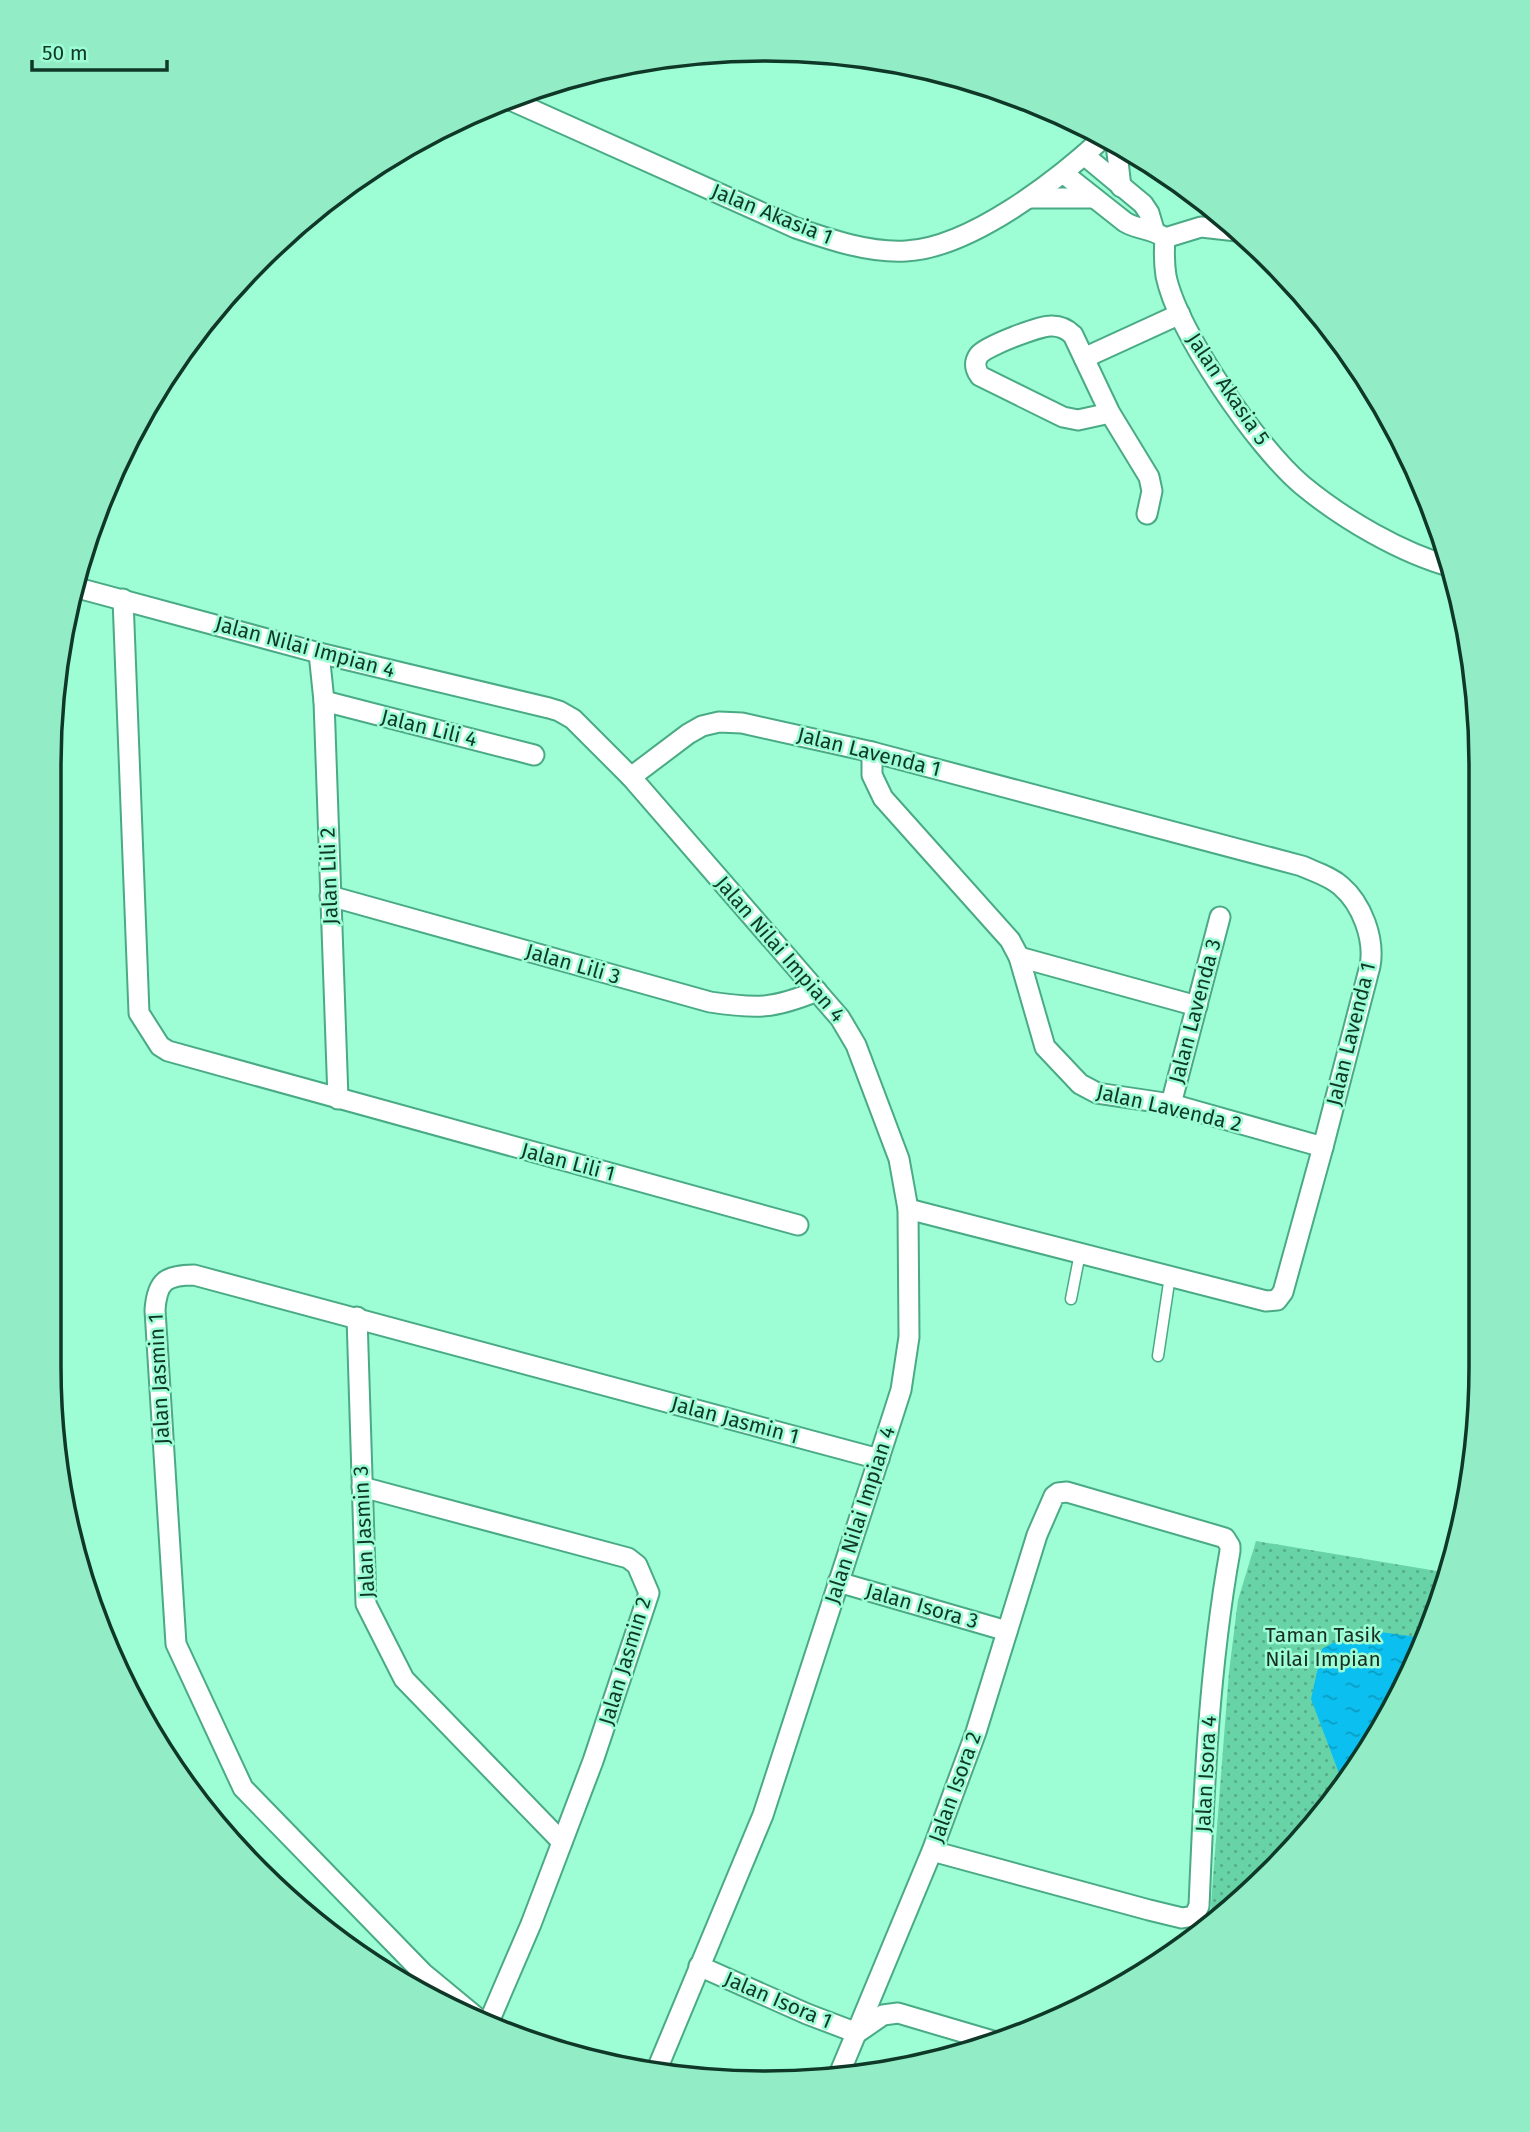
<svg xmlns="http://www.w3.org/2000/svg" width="1530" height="2132" viewBox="0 0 1530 2132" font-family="'Fira Sans',sans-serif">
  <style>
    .park { fill: url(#park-dots) }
    .water { fill: url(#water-ripples) }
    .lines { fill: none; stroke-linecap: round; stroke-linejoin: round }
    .lane-casing { stroke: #49aa85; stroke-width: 13 }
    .street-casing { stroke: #49aa85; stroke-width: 23 }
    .lane { stroke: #fff; stroke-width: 10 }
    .street { stroke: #fff; stroke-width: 19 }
    .labels { text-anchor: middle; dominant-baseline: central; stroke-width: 5; stroke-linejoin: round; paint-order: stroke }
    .street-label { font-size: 21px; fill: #0f3829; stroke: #9dfdd4 }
    .park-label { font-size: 21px; fill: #182e25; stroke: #9dfdd4 }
    .rim { fill: none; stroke: #0f3829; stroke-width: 3.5 }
  </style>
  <defs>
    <pattern id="park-dots" width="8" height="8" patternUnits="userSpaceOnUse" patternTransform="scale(1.75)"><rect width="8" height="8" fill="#69d3a8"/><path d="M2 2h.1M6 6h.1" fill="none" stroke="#55ac89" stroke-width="1.8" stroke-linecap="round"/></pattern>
    <pattern id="water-ripples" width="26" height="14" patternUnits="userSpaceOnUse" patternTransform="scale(1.75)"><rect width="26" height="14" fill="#0bbff0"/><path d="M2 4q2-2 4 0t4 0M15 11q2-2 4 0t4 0" fill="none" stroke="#0a9cc2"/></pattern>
  </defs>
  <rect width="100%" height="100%" fill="#9dfdd4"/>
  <path class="park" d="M1256 1541 1449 1573 1407 1684 1333 1803 1237 1906 1212 1925 1211 1904 1229 1672 1238 1600Z"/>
  <path class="water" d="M1359 1629 1424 1638 1407 1684 1336 1798 1342 1781 1311 1699 1322 1649Z"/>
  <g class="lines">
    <defs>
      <g id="lane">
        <path d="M1071 1299 1080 1253"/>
        <path d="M1158 1356 1170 1276"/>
      </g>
      <g id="street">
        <path d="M508 99 796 228C831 240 869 253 906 251 970 248 1058 180 1104 137"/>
        <path d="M1116 144 1121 187"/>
        <path d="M1084 155 1143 204 1149 213 1154 230"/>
        <path d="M1063 173 1125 222C1140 231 1150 227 1165 238"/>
        <path d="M1029 198H1094"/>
        <path d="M1165 238C1164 251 1164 263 1166 276 1178 333 1257 447 1302 485 1343 519 1401 553 1452 567"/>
        <path d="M1165 238 1201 227 1237 231"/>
        <path d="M1084 358 1180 314"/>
        <path d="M1110 413 1078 420 1063 417 980 376C975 369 974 362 979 355 986 346 1041 325 1052 326 1060 326 1067 329 1073 335L1110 413 1149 477 1152 491 1147 514"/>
        <path d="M74 587 319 653 549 708 559 711 573 719 631 777 840 1018 856 1045 899 1159 908 1209 909 1337 901 1390 893 1415 763 1815 655 2074"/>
        <path d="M123 599 139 1013 160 1046 168 1051 798 1225"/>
        <path d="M319 653 324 701 338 1099"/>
        <path d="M324 701 534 755"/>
        <path d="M872 752V775L883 798 1010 940 1019 957 1045 1047 1080 1084 1097 1093 1171 1104 1323 1147"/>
        <path d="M631 777 688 734 702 726 719 722 742 723 872 752 1302 866C1315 872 1330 876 1341 886 1362 904 1375 939 1370 966L1323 1147 1283 1292 1277 1300 1266 1301 908 1209"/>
        <path d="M330 896 710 1002C757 1009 773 1009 817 991"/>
        <path d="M1019 957 1197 1006"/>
        <path d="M1171 1104 1220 917"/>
        <path d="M357 1317 366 1604 404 1679 562 1842"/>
        <path d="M362 1487 628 1558 637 1565 649 1593 593 1761 531 1924 488 2024"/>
        <path d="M838 1582 1007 1631"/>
        <path d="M699 1966 807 2014 857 2033 883 2015 898 2013 993 2041"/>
        <path d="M481 2021 423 1973 243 1788 176 1644 155 1310C157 1281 166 1275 194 1275L879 1459"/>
        <path d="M838 2077 932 1851 976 1732 1037 1535 1054 1496 1058 1493 1067 1492 1225 1538 1230 1546V1551C1209 1668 1204 1787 1199 1906L1194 1916 1182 1918 1149 1910 932 1851"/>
      </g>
    </defs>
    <use href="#lane" class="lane-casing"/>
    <use href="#street" class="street-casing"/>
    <use href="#lane" class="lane"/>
    <use href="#street" class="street"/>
  </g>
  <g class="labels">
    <g class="street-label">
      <text transform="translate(772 214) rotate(22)">Jalan Akasia 1</text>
      <text transform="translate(1228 389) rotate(56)">Jalan Akasia 5</text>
      <text transform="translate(305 647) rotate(15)">Jalan Nilai Impian 4</text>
      <text transform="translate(429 728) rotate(14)">Jalan Lili 4</text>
      <text transform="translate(869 752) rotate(14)">Jalan Lavenda 1</text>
      <text transform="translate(329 876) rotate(-92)">Jalan Lili 2</text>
      <text transform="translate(780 949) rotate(49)">Jalan Nilai Impian 4</text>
      <text transform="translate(573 964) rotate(16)">Jalan Lili 3</text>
      <text transform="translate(1195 1011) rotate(-75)">Jalan Lavenda 3</text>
      <text transform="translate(1351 1034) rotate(-76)">Jalan Lavenda 1</text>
      <text transform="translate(1169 1108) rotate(13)">Jalan Lavenda 2</text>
      <text transform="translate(568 1162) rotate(15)">Jalan Lili 1</text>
      <text transform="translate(159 1379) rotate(-93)">Jalan Jasmin 1</text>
      <text transform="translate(735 1420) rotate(15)">Jalan Jasmin 1</text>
      <text transform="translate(860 1515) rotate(-72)">Jalan Nilai Impian 4</text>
      <text transform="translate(364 1532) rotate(-93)">Jalan Jasmin 3</text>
      <text transform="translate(922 1606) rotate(16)">Jalan Isora 3</text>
      <text transform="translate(625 1661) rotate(-73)">Jalan Jasmin 2</text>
      <text transform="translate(1206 1774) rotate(-87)">Jalan Isora 4</text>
      <text transform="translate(955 1787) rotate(-70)">Jalan Isora 2</text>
      <text transform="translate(778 2000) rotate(23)">Jalan Isora 1</text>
    </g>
    <g class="park-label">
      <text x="1323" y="1635">Taman Tasik<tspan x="1323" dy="24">Nilai Impian</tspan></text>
    </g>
  </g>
  <path d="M0 0H1530V2132H0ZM765 61H765A704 704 0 0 1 1469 765V1367A704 704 0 0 1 765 2071H765A704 704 0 0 1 61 1367V765A704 704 0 0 1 765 61Z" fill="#92edc6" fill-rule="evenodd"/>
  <path class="rim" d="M765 61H765A704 704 0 0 1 1469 765V1367A704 704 0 0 1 765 2071H765A704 704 0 0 1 61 1367V765A704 704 0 0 1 765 61Z"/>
  <path d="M32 60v10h135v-10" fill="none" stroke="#0f3829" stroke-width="3.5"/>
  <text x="42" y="60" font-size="21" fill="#0f3829" stroke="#9dfdd4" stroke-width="5" paint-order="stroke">50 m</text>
</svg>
